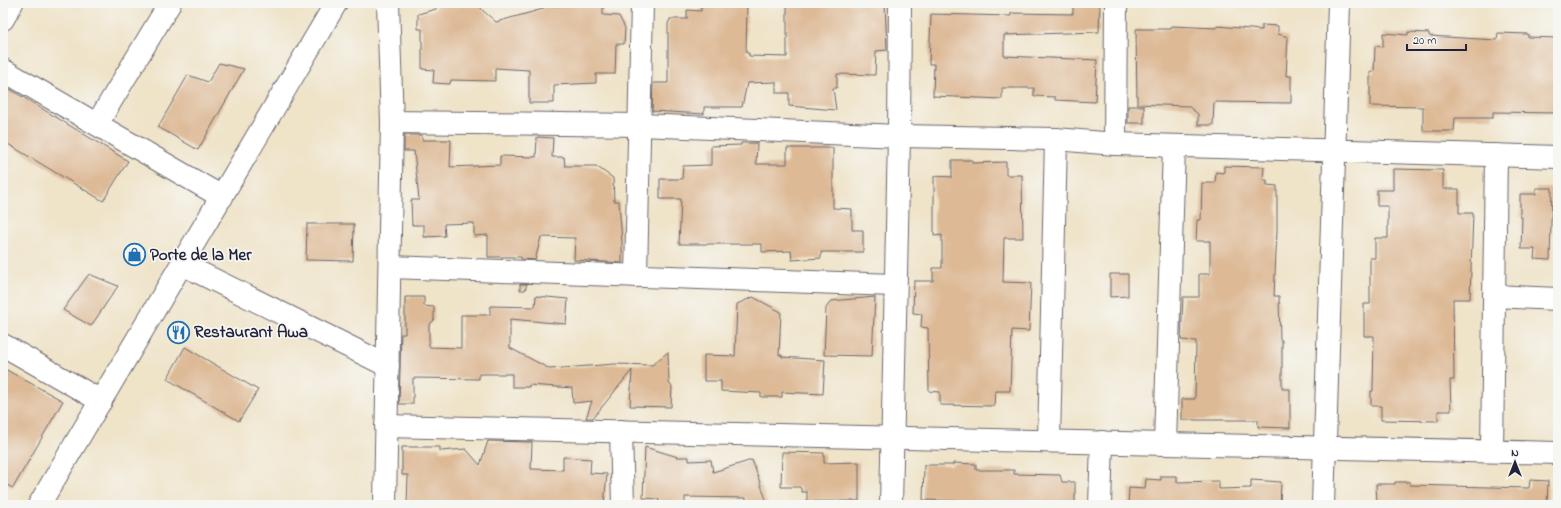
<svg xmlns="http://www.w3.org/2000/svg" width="1561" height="508" viewBox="0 0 1561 508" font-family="'Indie Flower',sans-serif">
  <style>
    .building { fill: #ddb995 }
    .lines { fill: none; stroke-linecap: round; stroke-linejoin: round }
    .minor-casing { stroke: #6a666c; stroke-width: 24 }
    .minor { stroke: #fff; stroke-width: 22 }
    .labels { text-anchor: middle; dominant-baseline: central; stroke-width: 3.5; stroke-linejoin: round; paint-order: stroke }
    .poi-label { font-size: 17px; font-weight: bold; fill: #22223b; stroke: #f6f6f2; text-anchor: start }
  </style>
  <rect width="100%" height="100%" fill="#f6f6f2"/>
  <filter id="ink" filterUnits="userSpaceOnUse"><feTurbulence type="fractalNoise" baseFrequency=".025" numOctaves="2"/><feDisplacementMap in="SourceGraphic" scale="8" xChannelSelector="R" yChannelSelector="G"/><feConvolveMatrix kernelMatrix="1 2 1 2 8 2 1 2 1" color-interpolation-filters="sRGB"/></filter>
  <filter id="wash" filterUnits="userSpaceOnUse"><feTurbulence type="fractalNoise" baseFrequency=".012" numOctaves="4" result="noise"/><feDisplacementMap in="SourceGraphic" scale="16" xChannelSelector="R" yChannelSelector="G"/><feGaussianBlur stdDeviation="0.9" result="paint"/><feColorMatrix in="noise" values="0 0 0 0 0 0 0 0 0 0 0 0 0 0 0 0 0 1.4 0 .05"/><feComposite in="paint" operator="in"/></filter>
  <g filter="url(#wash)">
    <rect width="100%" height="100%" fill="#efe3c8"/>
    <g id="blocks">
      <g class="building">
        <path d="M437 3H482L481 9 496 22 543 9V6L603 5V15L619 16 625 28 624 44H616L615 74H596V83L554 85V103H529V70L495 68V81L451 80 450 84 433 83 434 70 422 69V29H418V14L436 9Z"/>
        <path d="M701 3H747L746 53H749V56L787 57V3H885L887 50 876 51 875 75 837 74V88H833L836 110 789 106V93H776V82L747 83 742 107H704V114L652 111 653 83H668V24L670 19H687V10L701 11Z"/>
        <path d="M1073 3H1100L1099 32 1004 35V56L1097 60 1095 102 1055 100V97L1034 96V88H1002V99L933 96 934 64H929L931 14 1011 16V13L1073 14Z"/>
        <path d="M1262 25 1278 26V34L1288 37 1286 76H1291V103L1214 102 1213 125H1198V114L1188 106 1137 104 1136 29H1171L1172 26 1217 28V26L1262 30Z"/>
        <path d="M1408 32 1429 33V36L1497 40 1498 33 1528 34V37L1558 38V113L1493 112V118H1455L1454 131H1423V107L1370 106V72H1374L1375 46 1383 47V33L1408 35Z"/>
        <path d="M219 63 244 69 198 150 158 127 188 75 208 82Z"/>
        <path d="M3 85 128 161 103 201 3 141Z"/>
        <rect x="1128" y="106" width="16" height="17"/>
        <path d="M404 135H422V140H451L450 167 500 165V156L536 157 537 137 553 138 552 157H564L565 166H596L613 178 614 201H619L622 243V263L574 260 575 238 541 237 535 260 521 259V257H488V235L474 236V223L444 224 445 236 424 237V225H412L411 200H419L414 151H404Z"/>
        <path d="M741 143H757L756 164H787V148H833V208L852 209V230H863V252H821V258L792 260 791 251 762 252V244H679L681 199H660V179H682L683 166 711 165V146L741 145Z"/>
        <path d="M952 160H972V163L1006 162V175H1022L1023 238H1004L1003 282 1031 283 1029 331 1012 330 1010 391H995L994 406 940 405V392L929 391 928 328 921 327 922 314 913 313 914 281H933V268H942V235L934 236V176L952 177Z"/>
        <path d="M1224 166 1264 167 1263 180H1267V185L1277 186V231L1274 296H1279L1280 340H1282V389H1290V428L1258 427V420H1182V399H1195L1196 341 1181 340 1183 297H1199V274H1210V241H1196L1197 220H1201L1202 183H1215L1216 172 1224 173Z"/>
        <path d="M1393 169 1443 170V189H1459V213H1473L1470 299H1453L1454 380H1450L1451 411H1438V421L1381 420V406H1371V391H1373L1374 336H1364V304H1370V258H1375V238H1388V206H1377V190H1393Z"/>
        <path d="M1536 188H1552L1550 260 1534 259 1535 249H1521L1522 217H1520V194H1536Z"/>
        <path d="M307 224H354L353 261 306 260Z"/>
        <path d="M89 274 118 286 91 326 63 310Z"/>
        <path d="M1110 274H1128V296L1110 297Z"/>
        <path d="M520 284H527L525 290H520Z"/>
        <path d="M536 296 568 299 566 324 510 319V348L550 369 614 364 652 365 668 352 669 383 672 387 671 407 630 406 632 370 593 418H586L592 401 573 403 572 388 529 385V387H512V374H479V379L413 378V404H399L401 334H405V297H424V306L434 307V320L429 325V347L461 348V315H490V306L535 307Z"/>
        <path d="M753 297 781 312 779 355H782V357L825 360 823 394 782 392V397H761V393L721 391V381H704V355L735 356 737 304Z"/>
        <path d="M875 297 872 356 824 355 826 308 831 301Z"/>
        <path d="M185 347 258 390 239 421 167 379Z"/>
        <path d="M3 368 63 401 13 488 3 483Z"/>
        <path d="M488 441 532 442 531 469 563 470V457L591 459 590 473 607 474 604 505H407L408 475H402V447H440V451L466 449 480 465Z"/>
        <path d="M645 447 678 457H689V461L711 460 713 472 752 460 768 505H746V498L685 497V505H658L659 499 643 498Z"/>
        <path d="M782 452 824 453V463L859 462V501L807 502V492H802L800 487H781Z"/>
        <path d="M953 463 976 464V470H1014V474L1060 475 1062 482H1075V505L923 500 924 465H953Z"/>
        <path d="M1161 476H1177V482L1219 481V489L1251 488V480L1281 482 1280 505H1128L1129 488 1145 489 1146 479 1161 480Z"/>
        <path d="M1530 480 1548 481 1547 505H1377L1376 484H1395V482H1410V485L1529 488Z"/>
      </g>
    </g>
  </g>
  <g filter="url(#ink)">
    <use href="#blocks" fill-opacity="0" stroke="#6a666c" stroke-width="1"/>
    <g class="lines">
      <defs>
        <g id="minor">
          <path d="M3 19 12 3"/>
          <path d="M3 70 222 197"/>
          <path d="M392 122 640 125 899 136 1056 139 1115 144 1558 157"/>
          <path d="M97 124 170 3"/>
          <path d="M1115 144 1116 3"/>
          <path d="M182 264 388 366"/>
          <path d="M390 267 894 285"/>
          <path d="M636 276 642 3"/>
          <path d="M1494 296 1558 299"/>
          <path d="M3 345 101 401"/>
          <path d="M386 426 1558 453"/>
          <path d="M621 431 623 505"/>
          <path d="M1049 441 1056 139"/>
          <path d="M1165 444 1174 146"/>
          <path d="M1492 451 1496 155"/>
          <path d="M39 505 336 3"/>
          <path d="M385 505 392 122 388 3"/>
          <path d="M891 505 899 136 900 3"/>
          <path d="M1100 505 1102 442"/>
          <path d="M1323 505 1339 3"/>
        </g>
      </defs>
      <use href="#minor" class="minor-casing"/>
      <use href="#minor" class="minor"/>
    </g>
  </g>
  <defs>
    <symbol id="shop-ring" viewBox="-11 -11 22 22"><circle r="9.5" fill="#f6f6f2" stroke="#1f6fb2" stroke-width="1.5"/><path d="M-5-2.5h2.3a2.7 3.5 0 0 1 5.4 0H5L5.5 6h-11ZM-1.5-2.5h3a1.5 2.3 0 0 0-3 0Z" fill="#1f6fb2"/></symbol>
    <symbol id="restaurant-ring" viewBox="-11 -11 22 22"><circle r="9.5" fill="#f6f6f2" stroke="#1f6fb2" stroke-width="1.5"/><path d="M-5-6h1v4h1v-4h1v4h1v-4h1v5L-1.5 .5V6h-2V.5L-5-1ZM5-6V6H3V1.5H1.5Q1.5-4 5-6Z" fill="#1f6fb2"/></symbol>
  </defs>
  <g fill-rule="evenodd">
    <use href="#shop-ring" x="122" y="242" width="25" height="25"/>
    <use href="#restaurant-ring" x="166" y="320" width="25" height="25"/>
  </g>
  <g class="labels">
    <g class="poi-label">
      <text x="150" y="255">Porte de la Mer</text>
      <text x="194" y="332">Restaurant Awa</text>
    </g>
  </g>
  <rect width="1561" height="508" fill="none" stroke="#f6f6f2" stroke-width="16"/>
  <g transform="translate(1515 462)" stroke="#f6f6f2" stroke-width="3" paint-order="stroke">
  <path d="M0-3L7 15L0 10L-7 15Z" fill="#22223b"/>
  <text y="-6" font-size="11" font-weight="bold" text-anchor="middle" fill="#22223b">N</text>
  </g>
  <path d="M1407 44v6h59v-6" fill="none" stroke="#22223b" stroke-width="2"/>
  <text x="1413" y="44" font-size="12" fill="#22223b" stroke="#f6f6f2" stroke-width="3" paint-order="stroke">20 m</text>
</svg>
